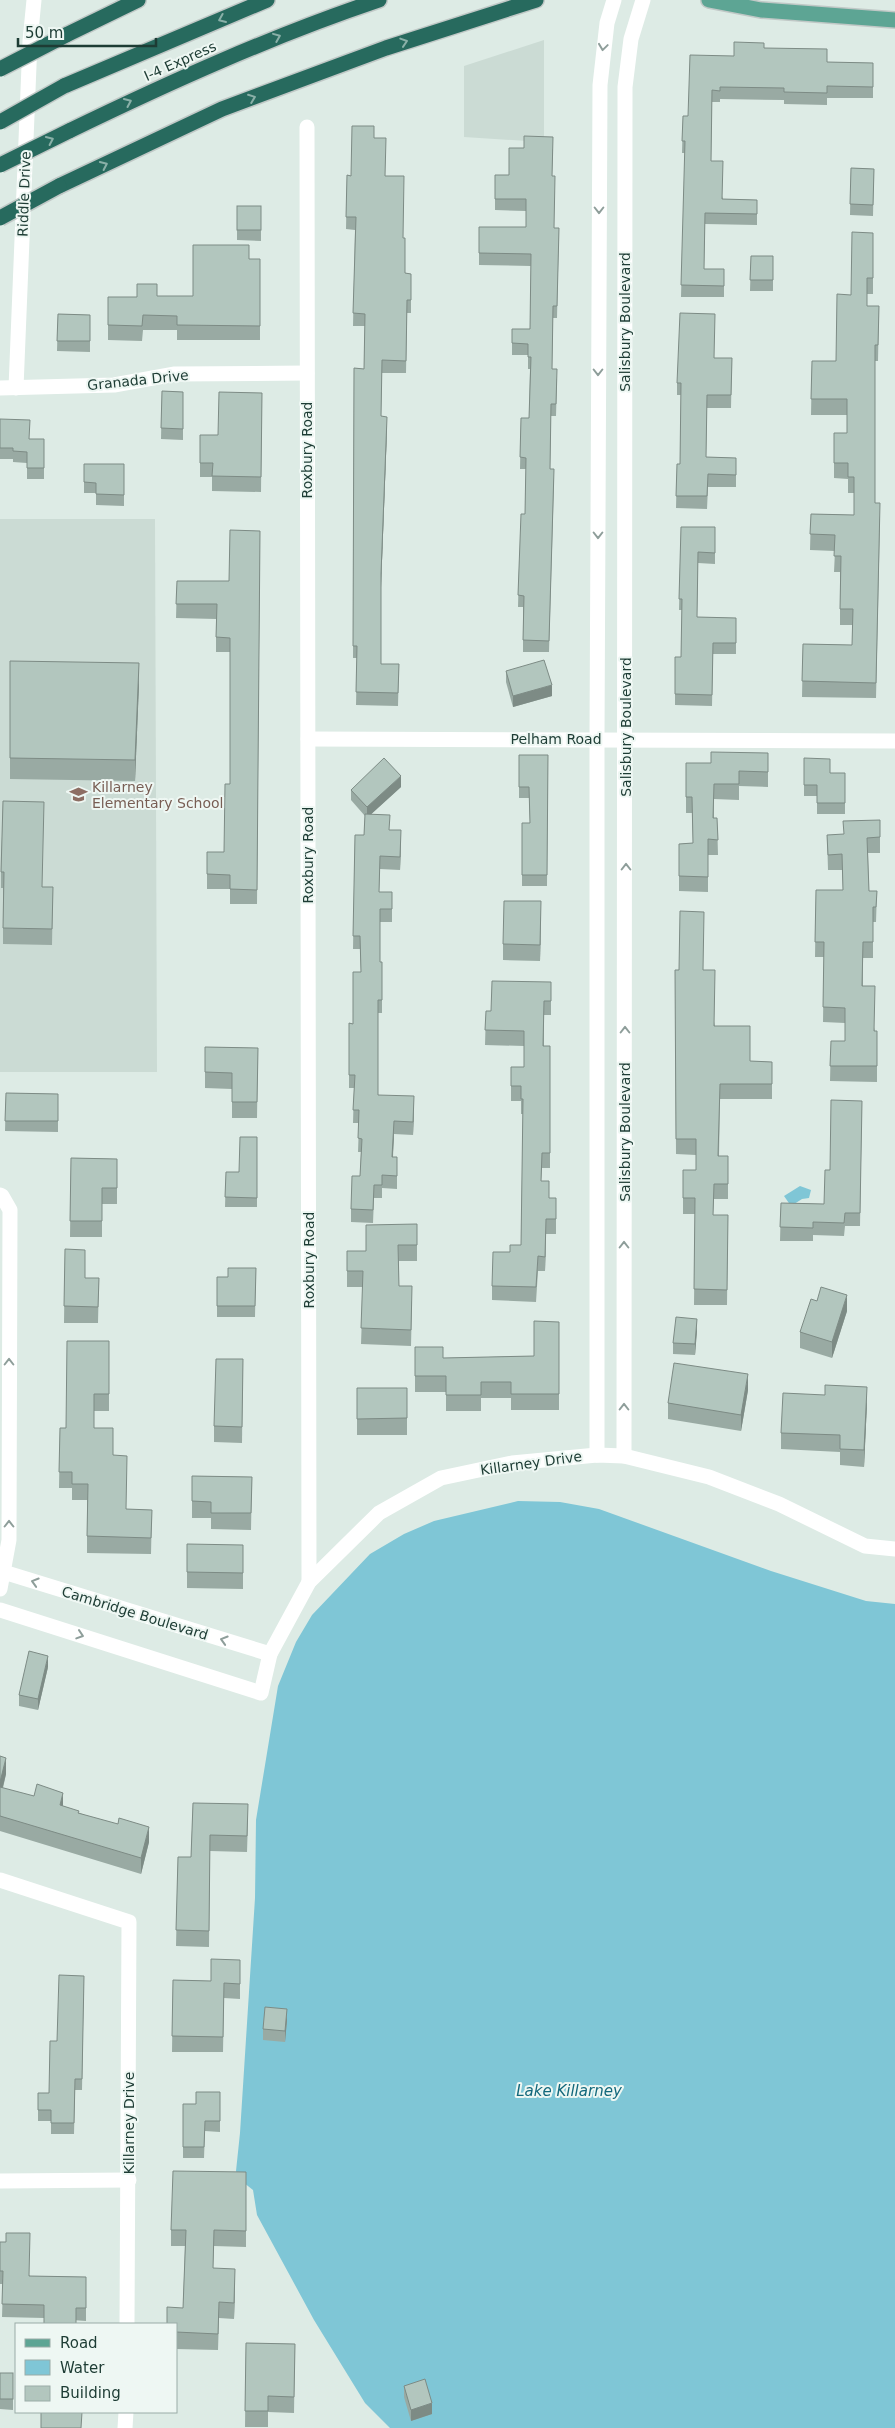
<svg xmlns="http://www.w3.org/2000/svg" width="895" height="2428" viewBox="0 0 895 2428" font-family="'DejaVu Sans',sans-serif">
  <style>
    .built { fill: #cbdbd4 }
    .water { fill: #7fc6d6 }
    .lines { fill: none; stroke-linecap: round; stroke-linejoin: round }
    .major-casing { stroke: #c0c8c6; stroke-width: 18 }
    .highway-casing { stroke: #c0c8c6; stroke-width: 18 }
    .minor { stroke: #fff; stroke-width: 15 }
    .major { stroke: #5da594; stroke-width: 15 }
    .highway { stroke: #276a5e; stroke-width: 15 }
    .highway-bridge-casing { stroke: #c0c8c6; stroke-width: 18; stroke-linecap: butt }
    .highway-bridge { stroke: #276a5e; stroke-width: 15 }
    .wall { fill: #99aaa3 }
    .shaded-wall { fill: #7d8b85 }
    .building { fill: #b2c6be; stroke: #7d8b85 }
    .oneway { stroke: #8ab0a8 }
    .oneway2 { stroke: #8e9e9a }
    .labels { text-anchor: middle; dominant-baseline: central; stroke-width: 4; stroke-linejoin: round; paint-order: stroke }
    .street-label { font-size: 14px; fill: #1d3c34; stroke: #eef7f3 }
    .education-label { font-size: 14px; fill: #785e54; stroke: #eef7f3; text-anchor: start }
    .water-label { font-size: 15px; font-style: italic; fill: #13687c; stroke: #eef7f3 }
  </style>
  <rect width="100%" height="100%" fill="#ddebe5"/>
  <g class="built">
    <path d="M544 40V142L464 137V66Z"/>
    <path d="M0 519H155L157 1072H0Z"/>
  </g>
  <g class="water">
    <path d="M800 1186 811 1190 809 1198 802 1199 791 1206 784 1196Z"/>
    <path d="M518 1501 560 1502 599 1509 771 1571 866 1601 895 1604V2428H390L365 2403 314 2320 257 2215 253 2190 239 2179 236 2171 240 2133 255 1898 256 1820 278 1686 296 1642 312 1615 370 1554 404 1534 434 1521Z"/>
  </g>
  <g class="lines">
    <defs>
      <path id="major" d="M709 0 761 10 895 20"/>
      <g id="highway">
        <path d="M66 35 138 0"/>
        <path d="M64 86 267 0"/>
        <path d="M69 131C170 82 272 36 379 0"/>
        <path d="M59 186 222 109 386 48 536 0"/>
      </g>
    </defs>
    <use href="#major" class="major-casing"/>
    <use href="#highway" class="highway-casing"/>
    <g class="minor">
      <path d="M307 127 309 1582"/>
      <path d="M0 388 114 385 175 374 307 373"/>
      <path d="M16 388 30 41 34 0"/>
      <path d="M308 739 895 741"/>
      <path d="M0 1195 2 1196 10 1210 9 1540 0 1589"/>
      <path d="M597 1455V738L600 85 607 23 614 0"/>
      <path d="M624 1456 625 87 631 39 643 0"/>
      <path d="M0 1571 270 1654"/>
      <path d="M0 1610 261 1693 270 1654 309 1582 379 1513 441 1478 512 1463 597 1455 624 1456 709 1477 779 1504 865 1546 895 1549"/>
      <path d="M0 1880 129 1922 127 2324"/>
      <path d="M0 2181 129 2180"/>
      <path d="M125 2428 126 2412"/>
    </g>
    <use href="#major" class="major"/>
    <use href="#highway" class="highway"/>
    <defs>
      <g id="highway-bridge">
        <path d="M0 69 66 35"/>
        <path d="M0 122 64 86"/>
        <path d="M0 165 69 131"/>
        <path d="M0 218 59 186"/>
      </g>
    </defs>
    <use href="#highway-bridge" class="highway-bridge-casing"/>
    <use href="#highway-bridge" class="highway-bridge"/>
  </g>
  <g class="wall">
    <path d="M764 48 827 62 873 63V98H827V105L784 104V100L720 99V102H712L711 161 723 199 757 200V225L705 224 704 269H724V297H681L685 153H682L683 116H688L734 56Z"/>
    <path d="M374 138 403 238 405 273 411 274V313H407L406 373H382L381 416 387 429 381 587V664H399L398 706 356 705 357 658H353L354 368 364 369 365 326H353L355 230 346 229 347 175 351 176Z"/>
    <path d="M553 149 552 176 554 228H559L557 318H553L552 369 557 380 556 416H551L550 469 554 481 549 652H523V607H518L519 568 525 514 526 469H520L521 418H529L530 369H528V355H512V329H530L531 266 479 265V227H526V211L495 210V175H509Z"/>
    <path d="M851 168 874 169 873 216 850 215Z"/>
    <path d="M237 206H261V241L237 240Z"/>
    <path d="M873 233V294H867V306H879L878 361H875V503L880 519 876 698 802 697 803 644 852 645 853 625H840V572H834L835 551 810 550 811 514 854 515V493H848V479L834 478V433H847V415H811L812 361H836L851 295Z"/>
    <path d="M751 256H773V291H750Z"/>
    <path d="M249 259H260V340H177V330H143L142 341 108 340V297H137L157 296H193Z"/>
    <path d="M58 314 90 315V352L57 351Z"/>
    <path d="M714 358H732L731 408H707L706 457 736 458V487H708L707 509 676 508 677 464H680L681 395H677V383Z"/>
    <path d="M162 391 183 392V440L161 439Z"/>
    <path d="M262 393 261 492 212 491V477H200V435H218Z"/>
    <path d="M0 419 29 439H44V479H27V463L13 462V459H0Z"/>
    <path d="M84 464H124V506L96 505V493H84Z"/>
    <path d="M681 527H715V564L698 563 697 617 736 618V654H713L712 706 675 705V657H681L682 610H679Z"/>
    <path d="M260 531 257 904H230V889H207V852H224L230 784V652H216V619L176 618 177 581H229Z"/>
    <path d="M10 661 139 684 135 781 10 779Z"/>
    <path d="M506 671 552 696 513 707 506 682Z"/>
    <path d="M768 753V787L739 786V800L714 799V818H717L718 855H708V892L679 891V844L693 843 692 813H686V763H711Z"/>
    <path d="M519 755H548L547 886H522V823H530L529 798H519Z"/>
    <path d="M804 758 830 773H845V814H817V796H804Z"/>
    <path d="M401 787 371 814 389 830 401 843 400 870 380 869 379 892H392V922H380V962H382V1013H378V1095L414 1110 413 1135 394 1134 393 1157 397 1170V1189L382 1188V1198H374L373 1223 351 1222V1209L360 1176 361 1152H358L359 1123H353L354 1088H349V1023L353 1024 361 972 360 949H353L355 835H364L365 816 351 800V790Z"/>
    <path d="M3 801 42 887H53L52 945 3 944V888H1V872Z"/>
    <path d="M827 835 880 837V853H868L869 891H877L876 922H873V958H863V986L875 1031H877V1082L830 1081 831 1041H845V1023L823 1022 824 957H815L816 890H843L842 870H828Z"/>
    <path d="M541 917 540 961 503 960V944Z"/>
    <path d="M675 970H703L715 1026 750 1061 772 1062V1099H720L719 1156H728V1199H714L713 1215H728L727 1305H694L695 1214H683V1198L696 1170V1155L676 1154Z"/>
    <path d="M551 982V1015H544V1046H550V1168H542L541 1181 549 1198H556V1234H546L545 1271H538L536 1302 492 1300V1286L510 1252 521 1245 523 1114H521V1101H511V1067H524V1046L485 1045 486 1011H491Z"/>
    <path d="M205 1047 258 1048 257 1118H232V1089L205 1088Z"/>
    <path d="M6 1093 58 1094V1132L5 1131Z"/>
    <path d="M862 1101 860 1226H845L844 1236 813 1235V1241H780L781 1203 824 1204 830 1170Z"/>
    <path d="M257 1137V1207H225L226 1172H239Z"/>
    <path d="M71 1158 117 1159V1204H102V1237H70Z"/>
    <path d="M417 1224V1261H399V1286L412 1302 411 1346 361 1344 363 1287H347V1251H366Z"/>
    <path d="M65 1249 85 1278H99L98 1323H64Z"/>
    <path d="M256 1268 255 1317H217V1277H228Z"/>
    <path d="M817 1301 847 1311 832 1358 800 1348V1332Z"/>
    <path d="M559 1322V1410H511V1398H481V1411H446V1392H415V1347L443 1358 534 1356Z"/>
    <path d="M697 1330 695 1355 673 1354V1343Z"/>
    <path d="M109 1341V1411H94V1428L113 1455 126 1509 152 1510 151 1554 87 1553V1500H72V1488H59L60 1428H66Z"/>
    <path d="M243 1359 242 1443 214 1442V1426Z"/>
    <rect x="357" y="1388" width="50" height="47"/>
    <path d="M748 1390 741 1431 668 1419V1403Z"/>
    <path d="M867 1403 864 1467 840 1465V1452L781 1449V1433Z"/>
    <path d="M192 1476 252 1477 251 1530 211 1529V1518H192Z"/>
    <path d="M243 1545V1589L187 1588V1572Z"/>
    <path d="M48 1667 38 1710 19 1706V1695Z"/>
    <path d="M0 1756 6 1774 3 1788 63 1806 149 1842 141 1874 0 1831Z"/>
    <path d="M193 1803 248 1820 247 1852 210 1851 209 1947 176 1946 178 1857H191Z"/>
    <path d="M240 1960V1999L224 1998 223 2052H172L173 1980 211 1981Z"/>
    <path d="M84 1976 82 2090H75L74 2134H51V2121H38V2093H49L57 2041Z"/>
    <path d="M287 2020 285 2042 263 2040V2029Z"/>
    <path d="M220 2092V2132L205 2131 204 2158H183V2104H196Z"/>
    <path d="M246 2172V2247L214 2246 213 2268 235 2285 234 2319 219 2318 218 2350 176 2349V2324L183 2308 185 2246H171V2230Z"/>
    <path d="M0 2242 30 2276 86 2277V2321L44 2318 2 2317 3 2284H0Z"/>
    <path d="M246 2343 295 2344 294 2413 268 2412V2427H245Z"/>
    <path d="M0 2373H13V2410L0 2409Z"/>
    <path d="M404 2386 432 2414 411 2421 404 2397Z"/>
  </g>
  <g class="shaded-wall">
    <path d="M387 417V429L381 587V574Z"/>
    <path d="M139 663V684L135 781V760Z"/>
    <path d="M552 685V696L513 707V696Z"/>
    <path d="M401 776V787L367 818V807Z"/>
    <path d="M401 830V843L400 870V857Z"/>
    <path d="M541 901V917L540 961V945Z"/>
    <path d="M414 1096V1110L413 1135V1122Z"/>
    <path d="M394 1121V1134L392 1170V1157Z"/>
    <path d="M546 1219V1234L545 1271V1257Z"/>
    <path d="M847 1295V1311L832 1358V1342Z"/>
    <path d="M697 1319V1330L695 1355V1344Z"/>
    <path d="M748 1374V1390L741 1431V1415Z"/>
    <path d="M867 1387V1403L864 1467V1450Z"/>
    <path d="M48 1656V1667L38 1710V1699Z"/>
    <path d="M6 1758V1774L0 1798V1782Z"/>
    <path d="M63 1793V1808L60 1805Z"/>
    <path d="M149 1827V1842L141 1874V1858Z"/>
    <path d="M287 2009V2020L285 2042V2031Z"/>
    <path d="M235 2269V2285L234 2319V2303Z"/>
    <path d="M432 2403V2414L411 2421V2410Z"/>
  </g>
  <g class="building">
    <path d="M734 42 764 43V48L827 49V62L873 63V87L827 86V93L784 92V88L720 87V91L712 90 711 161H723L722 199 757 200V214L705 213 704 269H724V286L681 285 685 141H682L683 116H688L690 55 734 56Z"/>
    <path d="M352 126H374V138H386L385 176H404L403 238H405V273L411 274V300H407L406 361 382 360 381 416 387 417 381 574V664H399L398 693 356 692 357 646H353L354 368 364 369 365 314 353 313 356 217H346L347 175 351 176Z"/>
    <path d="M524 136 553 137 552 176H555L554 228H559L557 306H553L552 369H557L556 404H551L550 469H554L549 641 523 640 524 596 518 595 521 514H525L526 458 520 457 521 418H529L531 357H528V344L512 343V329H530L531 254 479 253V227H526V199H495V175H509V148H524Z"/>
    <path d="M851 168 874 169 873 205 850 204Z"/>
    <rect x="237" y="206" width="24" height="24"/>
    <path d="M852 232 873 233V278H867V306H879L878 345H875V503H880L876 683 802 681 803 644 852 645 853 609H840L841 556H834L835 535 810 534 811 514 854 515V477H848V463H834V433H847V399H811L812 361H836L837 294 851 295Z"/>
    <path d="M193 245H249V259H260V326L177 325V316L143 315 142 326 108 325V297H137V284H157V296H193Z"/>
    <path d="M751 256H773V280H750Z"/>
    <path d="M680 313 715 314 714 358H732L731 395H707L706 457 736 458V475L708 474 707 496H676L677 464H680L681 383H677Z"/>
    <path d="M58 314 90 315V341H57Z"/>
    <path d="M162 391 183 392V429L161 428Z"/>
    <path d="M219 392 262 393 261 477 212 476 213 463H200V435H218Z"/>
    <path d="M0 419 30 420 29 439H44V468H27V452L13 451V448H0Z"/>
    <path d="M84 464H124V495L96 494V483L84 482Z"/>
    <path d="M681 527H715V553L698 552 697 617 736 618V643H713L712 695 675 694V657H681L682 599H679Z"/>
    <path d="M230 530 260 531 257 890 230 889V875L207 874V852H224L225 784H230V638L216 637 217 604H176L177 581H229Z"/>
    <path d="M544 660 552 685 513 696 506 671Z"/>
    <path d="M10 661 139 663 135 760 10 758Z"/>
    <path d="M711 752 768 753V772L739 771V784H714L713 818H717L718 840 708 839V877L679 876V844L693 843 692 797H686V763H711Z"/>
    <path d="M519 755H548L547 875H522V823H530L529 787H519Z"/>
    <path d="M384 758 401 776 367 807 351 790Z"/>
    <path d="M804 758 830 759V773H845V803H817V785H804Z"/>
    <path d="M3 801 44 802 42 887H53L52 929 3 928 4 872H1Z"/>
    <path d="M365 814 390 815 389 830H401L400 857 380 856 379 892H392V909H380V962H382V1000H378V1095L414 1096 413 1122 394 1121 392 1157H397V1176L382 1175V1185H374L373 1210 351 1209 352 1176H360L362 1139 358 1138 359 1110H353L355 1075H349V1023L353 1024V972H361L360 936H353L355 835H364Z"/>
    <path d="M880 820V837L867 838 869 891H877L876 907H873V942H863L862 986H875L874 1031H877V1066H830L831 1041H845V1008L823 1007 824 942H815L816 890H843L842 854 828 855 827 835 844 834 843 821Z"/>
    <path d="M504 901H541L540 945 503 944Z"/>
    <path d="M680 911 704 912 703 970H715L714 1026H750V1061L772 1062V1084H720L718 1156H728V1184H714L713 1215H728L727 1290 694 1289 695 1198H683V1170H696V1139H676L675 970H679Z"/>
    <path d="M492 981 551 982V1001H544L543 1046H550V1153H542L541 1181H549V1198H556V1219H546L545 1257 538 1256 536 1287 492 1286 493 1252H510V1245H521L523 1099H521V1086H511V1067H524V1031L485 1030 486 1011H491Z"/>
    <path d="M205 1047 258 1048 257 1102H232V1073L205 1072Z"/>
    <path d="M6 1093 58 1094V1121H5Z"/>
    <path d="M831 1100 862 1101 860 1213H845L844 1223 813 1222V1228L780 1227 781 1203 824 1204 825 1170H830Z"/>
    <path d="M240 1137H257V1198L225 1197 226 1172H239Z"/>
    <path d="M71 1158 117 1159V1188H102V1221H70Z"/>
    <path d="M417 1224V1245H398L399 1286H412L411 1330 361 1328 363 1271H347V1251H366V1225Z"/>
    <path d="M65 1249 85 1250V1278H99L98 1307 64 1306Z"/>
    <path d="M228 1268H256L255 1306H217V1277H228Z"/>
    <path d="M821 1287 847 1295 832 1342 800 1332 811 1299 817 1301Z"/>
    <path d="M676 1317 697 1319 695 1344 673 1343Z"/>
    <path d="M534 1321 559 1322V1394H511V1382H481V1395H446V1376H415V1347H443V1358L534 1356Z"/>
    <path d="M67 1341H109V1394H94V1428H113V1455L127 1456 126 1509 152 1510 151 1538 87 1536 88 1484H72V1472H59L60 1428H66Z"/>
    <path d="M216 1359H243L242 1427 214 1426Z"/>
    <path d="M674 1363 748 1374 741 1415 668 1403Z"/>
    <path d="M825 1385 867 1387 864 1450 840 1449V1435L781 1433 783 1393 825 1395Z"/>
    <path d="M357 1388H407V1418L357 1419Z"/>
    <path d="M192 1476 252 1477 251 1513H211V1502L192 1501Z"/>
    <path d="M187 1544 243 1545V1573L187 1572Z"/>
    <path d="M29 1651 48 1656 38 1699 19 1695Z"/>
    <path d="M0 1756 6 1758 0 1782Z"/>
    <path d="M37 1784 63 1793 60 1805 79 1811 78 1813 118 1824 119 1818 149 1827 141 1858 0 1816V1787L34 1796Z"/>
    <path d="M193 1803 248 1804 247 1836 210 1835 209 1931 176 1930 178 1857H191Z"/>
    <path d="M211 1959 240 1960V1984L224 1983 223 2037 172 2036 173 1980 211 1981Z"/>
    <path d="M59 1975 84 1976 82 2079H75L74 2123H51V2110H38V2093H49L50 2041H57Z"/>
    <path d="M265 2007 287 2009 285 2031 263 2029Z"/>
    <path d="M196 2092H220V2121H205L204 2147H183V2104H196Z"/>
    <path d="M173 2171 246 2172V2231L214 2230 213 2268 235 2269 234 2303 219 2302 218 2334 176 2332V2324H167V2307L183 2308 186 2230H171Z"/>
    <path d="M6 2233H30L29 2276 86 2277V2308H76V2324H44V2305L2 2304 3 2271H0V2242H6Z"/>
    <path d="M246 2343 295 2344 294 2397 268 2396V2411H245Z"/>
    <rect x="0" y="2373" width="13" height="26"/>
    <path d="M425 2379 432 2403 411 2410 404 2386Z"/>
    <path d="M41 2412H82L81 2428H41Z"/>
  </g>
  <defs><path id="oneway-chevron" d="M-2-3.5L2.5 0L-2 3.5" fill="none" stroke-width="1.6" stroke-linecap="round" stroke-linejoin="round" transform="scale(1.25)"/></defs>
  <g class="oneway">
    <use href="#oneway-chevron" transform="translate(222 19) rotate(157)"/>
    <use href="#oneway-chevron" transform="translate(277 37) rotate(-22)"/>
    <use href="#oneway-chevron" transform="translate(404 42) rotate(-18)"/>
    <use href="#oneway-chevron" transform="translate(252 98) rotate(-21)"/>
    <use href="#oneway-chevron" transform="translate(128 102) rotate(-24)"/>
    <use href="#oneway-chevron" transform="translate(50 140) rotate(-25)"/>
    <use href="#oneway-chevron" transform="translate(104 165) rotate(-25)"/>
  </g>
  <g class="oneway2">
    <use href="#oneway-chevron" transform="translate(603 47) rotate(98)"/>
    <use href="#oneway-chevron" transform="translate(599 210) rotate(90)"/>
    <use href="#oneway-chevron" transform="translate(598 372) rotate(90)"/>
    <use href="#oneway-chevron" transform="translate(598 535) rotate(90)"/>
    <use href="#oneway-chevron" transform="translate(626 867) rotate(-90)"/>
    <use href="#oneway-chevron" transform="translate(625 1030) rotate(-90)"/>
    <use href="#oneway-chevron" transform="translate(624 1245) rotate(-90)"/>
    <use href="#oneway-chevron" transform="translate(9 1362) rotate(-90)"/>
    <use href="#oneway-chevron" transform="translate(624 1407) rotate(-90)"/>
    <use href="#oneway-chevron" transform="translate(9 1524) rotate(-90)"/>
    <use href="#oneway-chevron" transform="translate(35 1582) rotate(-163)"/>
    <use href="#oneway-chevron" transform="translate(80 1635) rotate(18)"/>
    <use href="#oneway-chevron" transform="translate(224 1640) rotate(-163)"/>
  </g>
  <defs>
    <symbol id="school-bare" viewBox="-9 -9 18 18"><path d="M0-5L7-2L0 1L-7-2ZM-4 1L0 2.5L4 1V4Q0 6-4 4Z" fill="#8d6e63" stroke="#eef7f3" stroke-width="2.5" paint-order="stroke"/></symbol>
  </defs>
  <g fill-rule="evenodd">
    <use href="#school-bare" x="66" y="782" width="25" height="25"/>
  </g>
  <g class="labels">
    <g class="street-label">
      <text transform="translate(180 61) rotate(-24)">I-4 Express</text>
      <text transform="translate(24 194) rotate(-88)">Riddle Drive</text>
      <text transform="translate(625 322) rotate(-90)">Salisbury Boulevard</text>
      <text transform="translate(138 380) rotate(-6)">Granada Drive</text>
      <text transform="translate(307 450) rotate(-90)">Roxbury Road</text>
      <text transform="translate(626 727) rotate(-90)">Salisbury Boulevard</text>
      <text x="556" y="739">Pelham Road</text>
      <text transform="translate(308 855) rotate(-90)">Roxbury Road</text>
      <text transform="translate(625 1132) rotate(-90)">Salisbury Boulevard</text>
      <text transform="translate(309 1260) rotate(-90)">Roxbury Road</text>
      <text transform="translate(531 1463) rotate(-8)">Killarney Drive</text>
      <text transform="translate(135 1613) rotate(17)">Cambridge Boulevard</text>
      <text transform="translate(129 2123) rotate(-90)">Killarney Drive</text>
    </g>
    <g class="education-label">
      <text x="92" y="787">Killarney<tspan x="92" dy="16">Elementary School</tspan></text>
    </g>
    <g class="water-label">
      <text x="569" y="2091">Lake Killarney</text>
    </g>
  </g>
  <rect x="15" y="2323" width="162" height="90" fill="#eef7f3" stroke="#9aaca7"/>
  <rect x="25" y="2339" width="25" height="8" fill="#5da594" stroke="#9aaca7"/>
  <text x="60" y="2348" font-size="15" fill="#1d3c34">Road</text>
  <rect x="25" y="2360" width="25" height="15" fill="#7fc6d6" stroke="#9aaca7"/>
  <text x="60" y="2373" font-size="15" fill="#1d3c34">Water</text>
  <rect x="25" y="2386" width="25" height="15" fill="#b2c6be" stroke="#9aaca7"/>
  <text x="60" y="2398" font-size="15" fill="#1d3c34">Building</text>
  <path d="M18 38v8h138v-8" fill="none" stroke="#1d3c34" stroke-width="2.5"/>
  <text x="25" y="38" font-size="15" fill="#1d3c34" stroke="#eef7f3" stroke-width="4" paint-order="stroke">50 m</text>
</svg>
